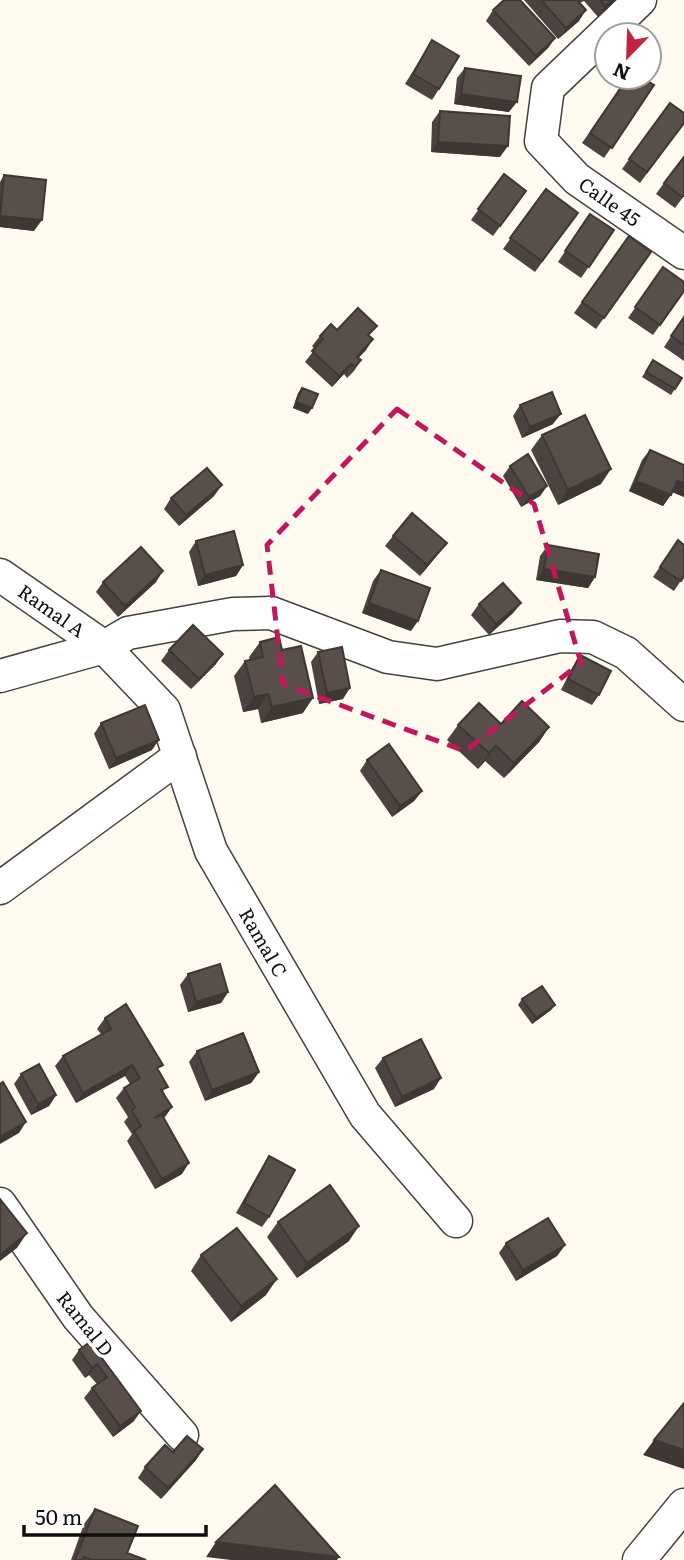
<svg xmlns="http://www.w3.org/2000/svg" width="684" height="1560" viewBox="0 0 684 1560" font-family="Literata,serif">
  <style>
    .lines { fill: none; stroke-linecap: round; stroke-linejoin: round }
    .minor-casing { stroke: #424242; stroke-width: 35 }
    .minor { stroke: #fff; stroke-width: 32 }
    .wall { fill: #4c4340 }
    .shaded-wall { fill: #3e3734 }
    .building { fill: #584e4a; stroke: #3e3734; stroke-width: 2 }
    .marked { fill: none; stroke: #c2185b; stroke-width: 5; stroke-dasharray: 14 9; stroke-linejoin: round }
    .labels { text-anchor: middle; dominant-baseline: central; stroke-width: 7; stroke-linejoin: round; paint-order: stroke }
    .street-label { font-size: 19px; fill: #0f0f0f; stroke: #fff }
  </style>
  <rect width="100%" height="100%" fill="#fffaf0"/>
  <g class="lines">
    <defs>
      <g id="minor">
        <path d="M640 0 548 88 541 141 577 179 684 253"/>
        <path d="M0 575 104 647 164 710 211 851 365 1115 456 1221"/>
        <path d="M0 676 104 647 128 633 233 614 271 613 388 657 437 664 560 636 593 637 626 653 684 705"/>
        <path d="M0 888 180 756"/>
        <path d="M0 1204 78 1317 182 1435"/>
        <path d="M639 1560 684 1505"/>
      </g>
    </defs>
    <use href="#minor" class="minor-casing"/>
    <use href="#minor" class="minor"/>
  </g>
  <g class="wall">
    <path d="M524 0H616L598 17 584 1 580 3 579 21 558 39Z"/>
    <path d="M493 10 555 38 548 48 529 66 486 21Z"/>
    <path d="M432 40 439 89 432 100 405 84Z"/>
    <path d="M465 68 509 112 454 104 457 78Z"/>
    <path d="M628 77 654 85 604 158 582 143Z"/>
    <path d="M670 103 684 123 640 183 622 169Z"/>
    <path d="M440 111 500 157 431 152 432 122Z"/>
    <path d="M504 174 526 191 493 236 471 220Z"/>
    <path d="M4 175 34 231 0 227V182Z"/>
    <path d="M664 183 684 196 675 208 656 194Z"/>
    <path d="M546 189 578 213 535 272 503 249Z"/>
    <path d="M590 214 614 230 581 278 558 262Z"/>
    <path d="M629 236 651 252 596 329 574 313Z"/>
    <path d="M663 267 684 291 653 335 628 318Z"/>
    <path d="M684 317V361L664 347Z"/>
    <path d="M337 330 370 336 366 350 358 358 361 360 354 371 347 378 344 374 332 387 305 362 315 349 312 346 320 336Z"/>
    <path d="M653 360 682 378 671 395 642 377Z"/>
    <path d="M302 388 308 414 293 408 298 393Z"/>
    <path d="M520 405 553 424 522 438 513 416Z"/>
    <path d="M542 435 601 484 558 505 531 450Z"/>
    <path d="M650 450 684 497 672 492 663 506 629 491 642 460Z"/>
    <path d="M510 466 547 486 540 496 521 507 503 476Z"/>
    <path d="M214 496 179 526 164 509 171 498Z"/>
    <path d="M393 536 439 553 420 576 385 546Z"/>
    <path d="M678 540 684 576 674 591 653 577Z"/>
    <path d="M196 541 243 565 236 576 198 586 189 552Z"/>
    <path d="M548 545 595 577 588 588 536 580 540 556Z"/>
    <path d="M381 570 411 631 362 613 373 581Z"/>
    <path d="M103 582H156L118 617 96 592Z"/>
    <path d="M521 603 513 613 489 635 471 615 479 604Z"/>
    <path d="M260 642 282 650 303 713 261 723 258 709 243 712 234 676 245 661 250 660 249 657Z"/>
    <path d="M169 650 216 664 191 689 161 661Z"/>
    <path d="M318 652 343 699 319 704 311 662Z"/>
    <path d="M580 655 599 695 592 705 561 690 573 666Z"/>
    <path d="M101 723 152 750 109 769 94 734Z"/>
    <path d="M501 724 549 727 539 742 504 778 485 761 478 769 447 740 458 725Z"/>
    <path d="M367 760 422 791 414 801 392 817 360 771Z"/>
    <path d="M188 974 228 992 221 1003 188 1012 180 985Z"/>
    <path d="M522 999 555 1005 551 1010 532 1024 518 1005Z"/>
    <path d="M105 1018 158 1071 164 1093 172 1107 163 1118 182 1174 155 1189 127 1141 132 1134 124 1122 128 1117 116 1098 124 1088 130 1084 125 1076 76 1103 55 1066 63 1056 101 1034 97 1029Z"/>
    <path d="M197 1051 259 1072 251 1083 205 1101 189 1062Z"/>
    <path d="M383 1058 434 1089 395 1107 375 1068Z"/>
    <path d="M21 1074 56 1095 49 1106 31 1115 14 1084Z"/>
    <path d="M269 1156V1217L262 1227 236 1213 262 1167Z"/>
    <path d="M278 1222 349 1241 297 1278 267 1237Z"/>
    <path d="M506 1243 565 1245 557 1256 516 1281 499 1253Z"/>
    <path d="M201 1255 266 1295 231 1322 191 1271Z"/>
    <path d="M90 1342 134 1421 113 1437 84 1398 92 1388 97 1384 89 1375 85 1378 72 1360 79 1350Z"/>
    <path d="M203 1449 196 1460 161 1499 138 1478 145 1467 173 1452Z"/>
    <path d="M95 1509 127 1553 146 1560H71L84 1524Z"/>
  </g>
  <g class="shaded-wall">
    <path d="M612 0H616L598 17 605 6Z"/>
    <path d="M586 10 579 21 558 39 566 28Z"/>
    <path d="M555 38 548 48 529 66 536 56Z"/>
    <path d="M461 94 517 102 509 112 454 104Z"/>
    <path d="M438 142 508 146 500 157 431 152Z"/>
    <path d="M0 216 42 220 34 231 0 227Z"/>
    <path d="M373 339 366 350 350 367 357 357Z"/>
    <path d="M351 364 344 374 332 387 339 376Z"/>
    <path d="M296 402 312 408 308 414 293 408Z"/>
    <path d="M561 414 553 424 522 438 530 427Z"/>
    <path d="M611 469 601 484 558 505 568 490Z"/>
    <path d="M636 481 671 495 663 506 629 491Z"/>
    <path d="M677 481 684 483V497L670 491Z"/>
    <path d="M222 485 214 496 179 526 186 515Z"/>
    <path d="M547 486 540 496 521 507 529 497Z"/>
    <path d="M447 543 439 553 420 576 427 565Z"/>
    <path d="M243 565 236 576 198 586 205 575Z"/>
    <path d="M544 569 595 577 588 588 536 580Z"/>
    <path d="M163 571 156 582 118 617 125 606Z"/>
    <path d="M369 603 418 621 411 631 362 613Z"/>
    <path d="M521 603 513 613 489 635 496 624Z"/>
    <path d="M223 654 216 664 191 689 199 679Z"/>
    <path d="M350 688 343 699 319 704 327 693Z"/>
    <path d="M268 694 258 709 243 712 254 697Z"/>
    <path d="M313 698 303 713 261 723 272 707Z"/>
    <path d="M549 727 539 742 504 778 514 763Z"/>
    <path d="M159 740 152 750 109 769 116 758Z"/>
    <path d="M496 746 485 761 478 769 489 753Z"/>
    <path d="M422 791 414 801 392 817 400 806Z"/>
    <path d="M228 992 221 1003 188 1012 196 1002Z"/>
    <path d="M555 1005 551 1010 532 1024 536 1018Z"/>
    <path d="M132 1065 125 1076 76 1103 83 1093Z"/>
    <path d="M259 1072 251 1083 205 1101 212 1090Z"/>
    <path d="M441 1078 434 1089 395 1107 402 1097Z"/>
    <path d="M56 1095 49 1106 31 1115 38 1104Z"/>
    <path d="M172 1107 165 1117 146 1129 154 1118Z"/>
    <path d="M26 1122 19 1133 0 1144V1137Z"/>
    <path d="M189 1163 182 1174 155 1189 162 1179Z"/>
    <path d="M359 1226 349 1241 297 1278 307 1263Z"/>
    <path d="M27 1233 17 1248 0 1261V1255Z"/>
    <path d="M565 1245 557 1256 516 1281 523 1270Z"/>
    <path d="M277 1279 266 1295 231 1322 241 1306Z"/>
    <path d="M97 1364 89 1375 85 1378 92 1368Z"/>
    <path d="M141 1411 134 1421 113 1437 120 1426Z"/>
    <path d="M654 1440 684 1450V1469L643 1455Z"/>
    <path d="M203 1449 196 1460 161 1499 168 1488Z"/>
    <path d="M216 1542 339 1557 337 1560H231L206 1557Z"/>
  </g>
  <g class="building">
    <path d="M504 0H520L555 38 536 56 493 10Z"/>
    <path d="M541 0H577L586 10 566 28Z"/>
    <path d="M600 0H612L605 6Z"/>
    <path d="M432 40 459 56 439 89 413 74Z"/>
    <path d="M465 68 521 76 517 102 461 94Z"/>
    <path d="M628 77H641L654 85 612 148 590 133Z"/>
    <path d="M670 103 684 113V123L647 172 629 159Z"/>
    <path d="M440 111 510 116 508 146 438 142Z"/>
    <path d="M684 157V195L682 197 664 183Z"/>
    <path d="M504 174 526 191 500 226 478 209Z"/>
    <path d="M4 175 46 180 42 220 0 216Z"/>
    <path d="M546 189 578 213 542 261 510 238Z"/>
    <path d="M590 214 614 230 589 267 565 251Z"/>
    <path d="M629 236 651 252 604 318 582 302Z"/>
    <path d="M663 267 684 282V291L660 325 635 307Z"/>
    <path d="M358 308 377 326 368 335 373 339 357 357 361 360 355 367 351 364 339 376 312 351 323 339 320 336 331 324 337 330Z"/>
    <path d="M684 317V345L671 336Z"/>
    <path d="M653 360 682 378 675 389 646 372Z"/>
    <path d="M302 388 318 394 312 408 296 402Z"/>
    <path d="M552 392 561 414 530 427 520 405Z"/>
    <path d="M585 415 611 469 568 490 542 435Z"/>
    <path d="M650 450 684 465V483L677 481 671 495 636 481Z"/>
    <path d="M528 454 547 486 529 497 510 466Z"/>
    <path d="M207 468 222 485 186 515 171 498Z"/>
    <path d="M412 513 447 543 427 565 393 536Z"/>
    <path d="M234 531 243 565 205 575 196 541Z"/>
    <path d="M678 540 684 545V576L681 581 660 567Z"/>
    <path d="M548 545 599 554 595 577 544 569Z"/>
    <path d="M141 547 163 571 125 606 103 582Z"/>
    <path d="M381 570 430 588 418 621 369 603Z"/>
    <path d="M503 583 521 603 496 624 479 604Z"/>
    <path d="M193 625 223 654 199 679 169 650Z"/>
    <path d="M279 637 282 650 301 646 313 698 272 707 268 694 254 697 245 661 263 657 260 642Z"/>
    <path d="M342 647 350 688 327 693 318 652Z"/>
    <path d="M580 655 611 671 599 695 568 679Z"/>
    <path d="M522 701 549 727 514 763 496 746 489 753 458 725 479 703 501 724Z"/>
    <path d="M145 705 159 740 116 758 101 723Z"/>
    <path d="M389 744 422 791 400 806 367 760Z"/>
    <path d="M220 964 228 992 196 1002 188 974Z"/>
    <path d="M542 986 555 1005 536 1018 522 999Z"/>
    <path d="M126 1004 163 1065 157 1068 168 1087 161 1090 172 1107 154 1118 162 1115 189 1163 162 1179 134 1131 141 1126 132 1111 135 1107 124 1088 140 1078 132 1065 83 1093 63 1056 111 1029 105 1018Z"/>
    <path d="M243 1033 259 1072 212 1090 197 1051Z"/>
    <path d="M421 1039 441 1078 402 1097 383 1058Z"/>
    <path d="M39 1064 56 1095 38 1104 21 1074Z"/>
    <path d="M3 1082 26 1122 0 1137V1084Z"/>
    <path d="M269 1156 295 1170 269 1217 244 1203Z"/>
    <path d="M330 1185 359 1226 307 1263 278 1222Z"/>
    <path d="M0 1199 27 1233 0 1255Z"/>
    <path d="M548 1218 565 1245 523 1270 506 1243Z"/>
    <path d="M237 1228 277 1279 241 1306 201 1255Z"/>
    <path d="M90 1342 141 1411 120 1426 92 1388 107 1377 97 1364 92 1368 79 1350Z"/>
    <path d="M684 1403V1450L654 1440Z"/>
    <path d="M187 1436 203 1449 168 1488 145 1467 165 1445 173 1452Z"/>
    <path d="M275 1485 339 1557 216 1542Z"/>
    <path d="M95 1509 138 1526 127 1553 146 1560H92L84 1557 83 1560H75Z"/>
  </g>
  <path class="marked" d="M397 409 534 504 581 663 465 751 283 684 267 545Z"/>
  <g class="labels">
    <g class="street-label">
      <text transform="translate(610 201) rotate(35)">Calle 45</text>
      <text transform="translate(52 610) rotate(35)">Ramal A</text>
      <text transform="translate(264 942) rotate(60)">Ramal C</text>
      <text transform="translate(86 1323) rotate(51)">Ramal D</text>
    </g>
  </g>
  <g transform="translate(628 56) rotate(203)"><circle r="33" fill="#ffffff" stroke="#9f9f9f" stroke-width="2"/>
  <path d="M0-5L12 26L0 18L-12 26Z" fill="#c52142"/>
  <text y="-10" font-size="19" font-weight="bold" text-anchor="middle" fill="#0f0f0f">N</text>
  </g>
  <path d="M24 1525v10h182v-10" fill="none" stroke="#0f0f0f" stroke-width="3.5"/>
  <text x="35" y="1525" font-size="21" fill="#0f0f0f" stroke="#ffffff" stroke-width="5" paint-order="stroke">50 m</text>
</svg>
